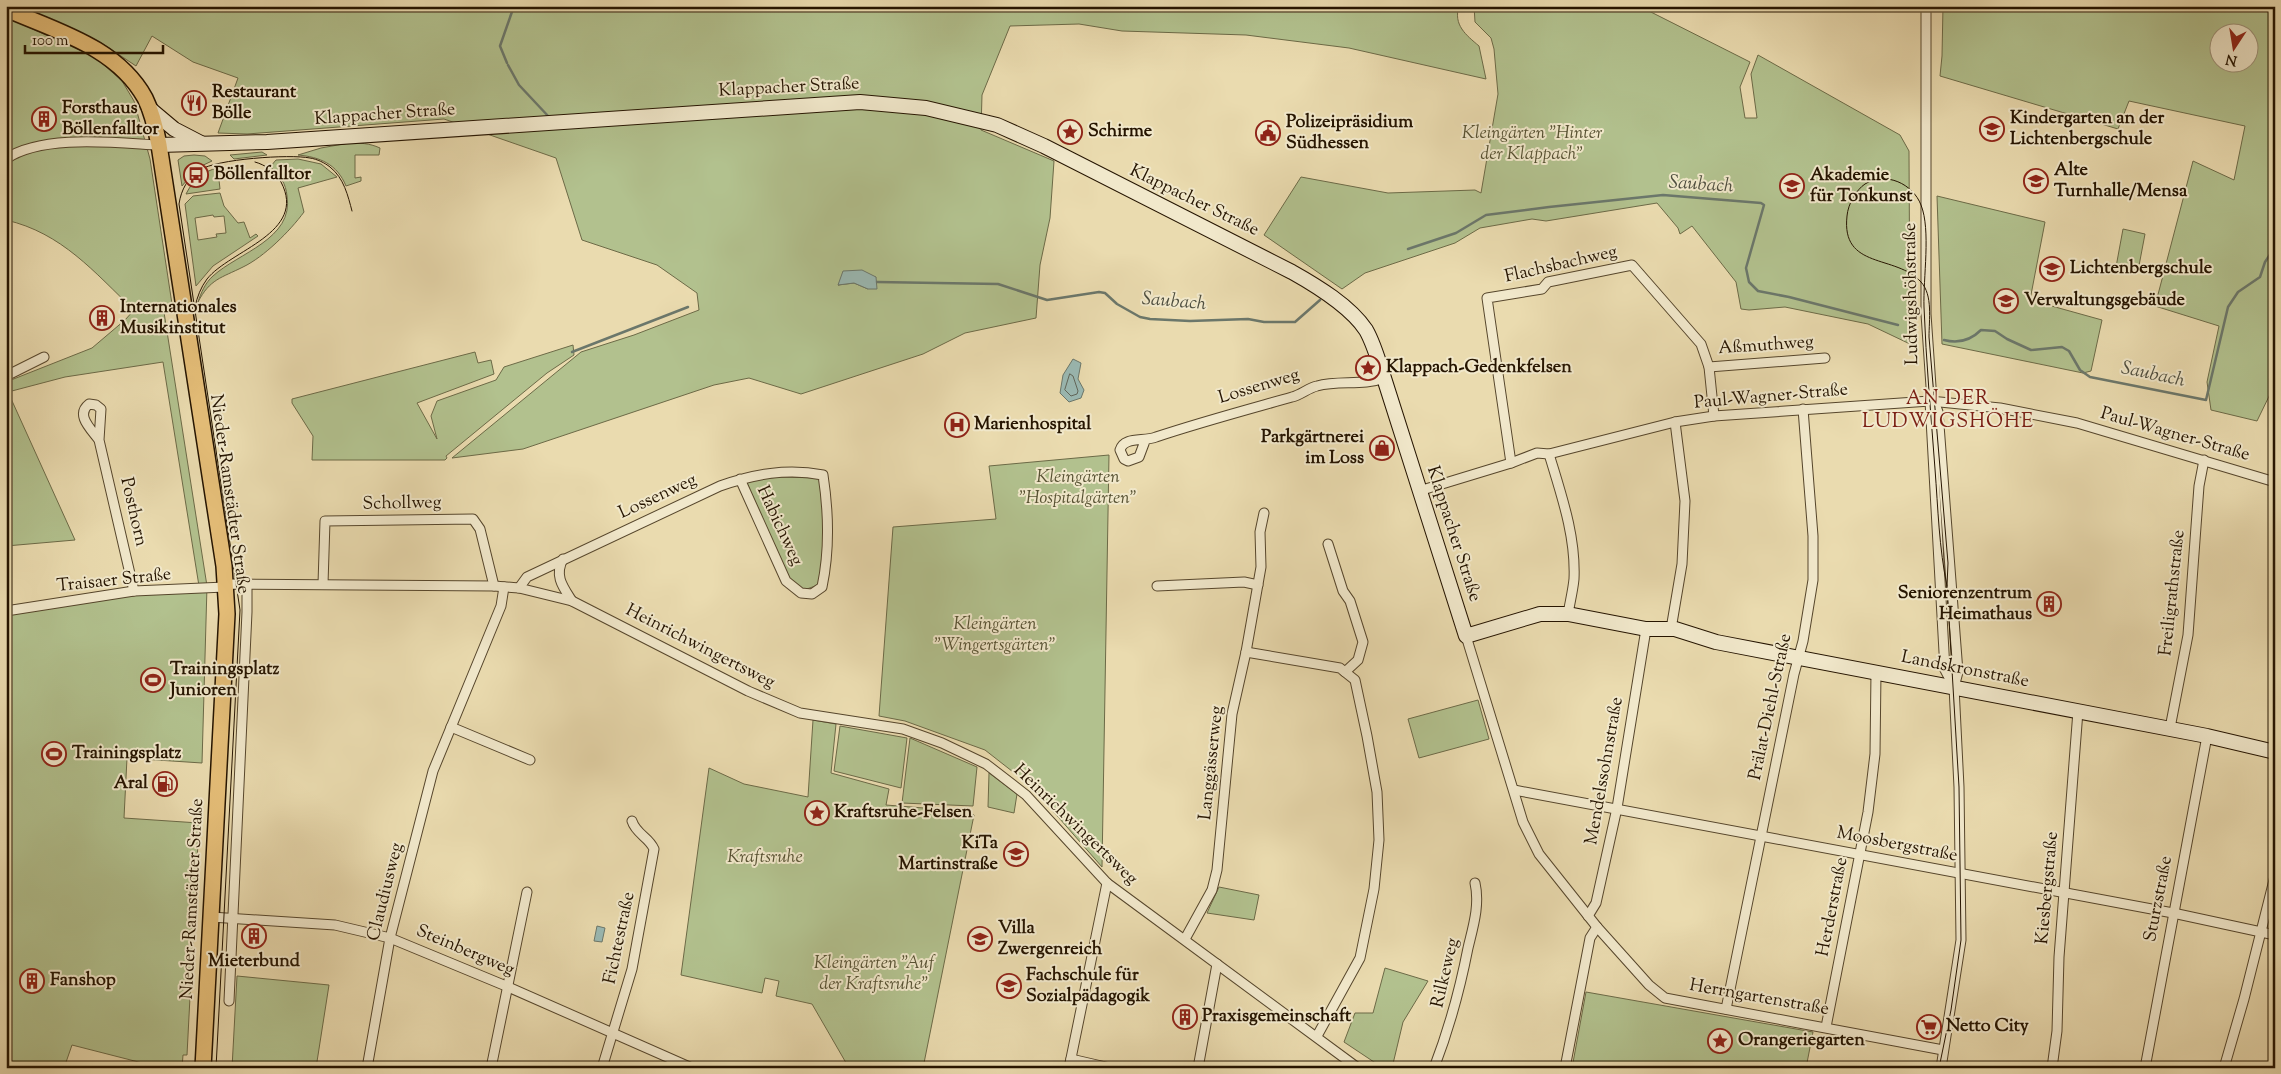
<svg xmlns="http://www.w3.org/2000/svg" width="2281" height="1074" viewBox="0 0 2281 1074" font-family="'Sorts Mill Goudy',serif">
  <style>
    .green { fill: #b2c18e; stroke: #6c6a47; fill-rule: evenodd }
    .water { fill: #9ab9b3; stroke: #6b776b }
    .lines { fill: none; stroke-linecap: round; stroke-linejoin: round }
    .shore { stroke: #60665a; stroke-width: 1 }
    .stream { stroke: #6b776b; stroke-width: 2.5 }
    .street-casing { stroke: #56462c; stroke-width: 11 }
    .secondary-casing { stroke: #251400; stroke-width: 16 }
    .primary-casing { stroke: #251400; stroke-width: 18 }
    .street { stroke: #f1e8cb; stroke-width: 9 }
    .secondary { stroke: #f1e8cb; stroke-width: 14 }
    .primary { stroke: #e5be78; stroke-width: 15 }
    .tram { stroke: #251400; stroke-width: 1 }
    .labels { text-anchor: middle; dominant-baseline: central; stroke-width: 4; stroke-linejoin: round; paint-order: stroke }
    .street-label { font-size: 18px; fill: #251400; stroke: #f1e8cb }
    .poi-label { font-size: 18px; font-weight: bold; fill: #251400; stroke: #f1e8cb; text-anchor: start }
    .park-label { font-size: 18px; font-style: italic; fill: #565132; stroke: #f1e8cb }
    .water-label { font-size: 19px; font-style: italic; fill: #4e4e3f; stroke: #f1e8cb }
    .quarter-label { font-size: 20px; letter-spacing: 1px; fill: #7a1f14; stroke: #f1e8cb }
  </style>
  <rect width="100%" height="100%" fill="#eadbaf"/>
  <filter id="stains"><feTurbulence type="fractalNoise" baseFrequency=".004" numOctaves="4"/><feColorMatrix values="0 0 0 0 .2 0 0 0 0 .09 0 0 0 0 .02 0 0 0 .5 -.17"/></filter>
  <radialGradient id="worn" r=".72"><stop offset=".6" stop-color="#630" stop-opacity="0"/><stop offset="1" stop-color="#630" stop-opacity=".3"/></radialGradient>
  <g class="green">
    <path d="M21 6H1459C1453 25 1466 35 1479 46L1486 79 1349 48 1246 35 1122 31 1079 24 1010 26 982 95 981 130 1054 161 1050 218 1040 265 1036 318 965 333 923 354 801 394 749 378 714 385 523 449 452 458 581 352 634 335 699 310 697 293 657 265 582 240 556 158 444 119 247 134 218 133 238 78 193 62 152 36 136 66 100 42ZM876 277 868 289 854 283 838 285Z"/>
    <path d="M1474 6H1639L1750 62 1740 87 1745 118H1757L1751 74 1758 55 1900 135 1909 151 1910 344 1868 324 1785 307 1749 310 1741 309 1736 282 1692 226 1680 234 1678 228 1657 203 1546 221 1532 219 1480 228 1455 243 1365 273 1342 289 1264 235 1301 177 1388 193 1475 190 1481 193 1498 94 1494 49 1491 38 1475 22Z"/>
    <path d="M1943 6H2275V384L2257 421 2211 410 2207 382 2219 326 2155 306 2193 161 2234 180 2245 126 2129 101 2118 129 1940 76 1942 56ZM2218 32H2248V62H2218Z"/>
    <path d="M6 17 95 57 122 81 134 101 150 159 172 304 163 306 207 586 202 763 127 758 124 818 199 823 187 1055H183L182 1068H162L72 1045 64 1068H6V606L199 586 163 362 65 377 8 392 75 540 6 546V382L92 348 125 320 134 310C94 272 62 233 6 220Z"/>
    <path d="M349 143C360 143 369 143 380 148L379 155H355V178L361 177V181L346 186C337 164 320 157 298 155L321 148Z"/>
    <path d="M262 152 267 155 234 159 230 155Z"/>
    <path d="M194 155 205 156 212 161 197 168 182 186 178 160 184 156Z"/>
    <path d="M298 159 321 164 337 177 298 188 304 212C290 231 264 257 243 267 221 278 210 279 198 302 201 293 205 283 213 276 238 253 294 239 287 196 286 184 280 174 270 167L276 160Z"/>
    <path d="M218 168V172H215L216 180H219L220 189 186 194C193 180 203 171 218 168Z"/>
    <path d="M220 193 224 206 238 223 244 222 250 238 256 234 258 236 213 266 196 286 185 204 193 196ZM213 215 214 217 224 216 226 233 216 234 217 237 198 240 195 218Z"/>
    <path d="M1937 196 2045 222 2030 300 2102 320 2091 371 2083 373 1942 344Z"/>
    <path d="M2123 229 2145 234 2138 271 2116 267Z"/>
    <path d="M573 345 574 355 547 373 446 456 447 458 445 460H312L313 436 292 403V399L475 352 478 363 491 360 494 374 417 403 437 439 431 416 437 401 496 380 504 367Z"/>
    <path d="M1109 455 1102 867 1031 786 985 750 905 721 879 716 893 527 996 519 989 466Z"/>
    <path d="M779 477 820 478C825 519 829 544 818 585L804 590 789 579 744 481Z"/>
    <path d="M1478 700 1489 739 1419 758 1408 719Z"/>
    <path d="M813 720 836 724 831 773 889 789 886 805 949 810 974 815 923 1068H849L812 1004 776 996 779 981 765 978 762 993 681 975 709 768 744 784 808 797Z"/>
    <path d="M840 726 907 738 901 788 834 771Z"/>
    <path d="M910 738 977 767 973 806 902 803Z"/>
    <path d="M989 773 1017 794 1014 813 988 807Z"/>
    <path d="M1219 887 1259 895 1254 920 1207 913Z"/>
    <path d="M1385 968 1428 981 1403 1022 1392 1068H1383L1344 1042 1355 1013H1373Z"/>
    <path d="M237 976 329 985 316 1068H232Z"/>
    <path d="M1586 992 1813 1032 1806 1068H1572Z"/>
  </g>
  <g class="water">
    <path d="M862 270 876 277 877 289H868L854 283 838 285 843 271Z"/>
    <path d="M1073 359 1081 363 1078 379 1084 390 1081 398 1069 402 1060 393 1063 375Z"/>
    <path d="M597 926 605 928 602 942 594 941Z"/>
  </g>
  <g class="lines">
    <path class="shore" d="M1070 374 1073 376 1078 391 1077 394 1071 396 1065 390Z"/>
    <g class="stream">
      <path d="M507 63 500 46 514 6"/>
      <path d="M508 65 519 85 549 117"/>
      <path d="M1408 249 1456 233 1486 215 1549 207 1663 195 1761 203 1764 205 1746 268 1749 282 1758 291 1789 297 1898 325"/>
      <path d="M877 282 998 284 1047 300 1099 292 1105 293 1117 304 1140 317 1150 319 1190 321 1248 319 1264 322H1295L1320 300"/>
      <path d="M1944 340C1959 344 1971 340 1981 330L1995 331 2007 339 2031 350 2062 347 2069 351 2080 370 2090 377 2206 400 2228 307 2238 292 2260 277 2265 262 2275 247"/>
      <path d="M572 352 688 307"/>
    </g>
    <defs>
      <g id="street">
        <path d="M1926 6V314L1932 401"/>
        <path d="M6 159C42 134 117 143 159 145"/>
        <path d="M1709 367 1825 358"/>
        <path d="M6 376 44 357"/>
        <path d="M1930 401 1945 670 1954 687"/>
        <path d="M1934 401 1938 412 1958 672 1954 687 1959 787 1961 940 1941 1068"/>
        <path d="M99 440C91 429 75 415 89 404L96 405 101 409 99 440 134 591"/>
        <path d="M1145 441 1139 457 1128 461 1124 459 1120 450C1124 436 1144 442 1156 437 1201 422 1246 410 1292 397 1301 395 1308 388 1317 386 1339 380 1363 386 1384 378"/>
        <path d="M1549 454C1561 494 1576 536 1574 579 1573 590 1570 602 1568 614"/>
        <path d="M1511 463 1487 298 1542 289 1548 282 1632 265 1701 344 1709 367 1714 416"/>
        <path d="M1419 491 1511 463 1537 453 1549 454 1675 422 1714 416 1930 401 2000 408 2077 423 2275 482"/>
        <path d="M1328 544 1343 591 1350 601 1363 642 1358 660 1345 672"/>
        <path d="M563 559C554 576 563 587 572 601"/>
        <path d="M323 584 325 521 473 519 480 529 494 586"/>
        <path d="M1157 586 1244 582 1258 585"/>
        <path d="M519 588 527 577 720 486C754 474 787 468 823 475 829 514 830 549 822 587L812 594 801 593 786 581 740 479"/>
        <path d="M6 611 134 591 225 587 233 584 494 586 519 588 572 601 748 691 800 713 903 729 942 743 986 764 1026 795 1107 883 1358 1068"/>
        <path d="M1671 629 1682 564 1685 501 1675 422"/>
        <path d="M1466 636 1523 822 1539 854 1597 927 1649 985 1665 998 1943 1050"/>
        <path d="M1246 652 1340 668 1355 680 1367 736 1377 792 1379 840 1374 889 1360 958 1317 1036"/>
        <path d="M451 727 530 760"/>
        <path d="M2170 728 2188 635 2199 486 2204 460"/>
        <path d="M1514 790 2173 913 2275 935"/>
        <path d="M1588 916 1596 903 1617 808 1646 629"/>
        <path d="M211 917 335 925 390 938 506 986 692 1068"/>
        <path d="M1185 939 1212 890 1217 870 1232 714 1246 652 1261 567 1260 532 1264 513"/>
        <path d="M229 1001 247 612V584"/>
        <path d="M1726 1009 1794 674 1803 641 1813 580V536L1803 409"/>
        <path d="M1826 1027 1868 812 1875 754 1876 672"/>
        <path d="M1071 1059 1110 1068"/>
        <path d="M367 1068 390 938 433 771 501 606 504 587"/>
        <path d="M491 1068 527 892"/>
        <path d="M602 1068 632 969 654 849C649 837 636 834 632 821"/>
        <path d="M1069 1068 1107 883"/>
        <path d="M1198 1068 1217 964"/>
        <path d="M1434 1068C1449 1029 1460 989 1468 948 1473 927 1480 905 1475 883"/>
        <path d="M1565 1068 1590 938 1597 927"/>
        <path d="M2052 1068 2057 1031 2059 957 2078 711"/>
        <path d="M2145 1068 2207 736"/>
        <path d="M2224 1068 2244 999 2275 876"/>
      </g>
      <g id="secondary">
        <path d="M149 108 174 129 201 143"/>
        <path d="M159 145 267 142 860 102 926 108 997 125 1044 146 1292 272C1317 286 1350 306 1366 330 1374 344 1379 362 1384 378L1466 636 1540 614H1568L1646 629H1675L1716 642 2207 736 2275 752"/>
      </g>
      <path id="primary" d="M6 9C56 31 117 47 145 98 152 112 156 129 159 145L224 566 227 614 203 1068"/>
    </defs>
    <use href="#street" class="street-casing"/>
    <use href="#secondary" class="secondary-casing"/>
    <use href="#primary" class="primary-casing"/>
    <use href="#street" class="street"/>
    <use href="#secondary" class="secondary"/>
    <use href="#primary" class="primary"/>
    <g class="tram">
      <path d="M195 307C197 297 201 287 207 279 230 250 308 233 281 182 275 172 266 165 255 162"/>
      <path d="M216 1068 240 610 179 204C181 190 188 177 200 170 216 159 290 154 310 158 317 159 325 163 330 167 344 178 348 196 352 211"/>
      <path d="M1939 1068 1951 1010 1961 940 1959 787 1947 586 1948 563 1929 337C1929 320 1933 295 1921 282 1896 254 1841 270 1847 216 1848 204 1856 190 1865 184 1886 171 1913 184 1921 205 1931 230 1923 278 1924 307 1926 361 1931 415 1935 469 1938 508 1939 548 1947 586"/>
    </g>
  </g>
  <defs>
    <symbol id="restaurant-ring" viewBox="-11 -11 22 22"><circle r="9.5" fill="#f1e8cb" stroke="#8f2418" stroke-width="1.5"/><path d="M-5-6h1v4h1v-4h1v4h1v-4h1v5L-1.5 .5V6h-2V.5L-5-1ZM5-6V6H3V1.5H1.5Q1.5-4 5-6Z" fill="#8f2418"/></symbol>
    <symbol id="building-ring" viewBox="-11 -11 22 22"><circle r="9.5" fill="#f1e8cb" stroke="#8f2418" stroke-width="1.5"/><path d="M-4-6H4V6H1V3H-1V6H-4ZM-2.5-4.3h1.7v1.8h-1.7ZM.8-4.3h1.7v1.8H.8ZM-2.5-1h1.7V.8h-1.7ZM.8-1h1.7V.8H.8Z" fill="#8f2418"/></symbol>
    <symbol id="school-ring" viewBox="-11 -11 22 22"><circle r="9.5" fill="#f1e8cb" stroke="#8f2418" stroke-width="1.5"/><path d="M0-5L7-2L0 1L-7-2ZM-4 1L0 2.5L4 1V4Q0 6-4 4Z" fill="#8f2418"/></symbol>
    <symbol id="sight-ring" viewBox="-11 -11 22 22"><circle r="9.5" fill="#f1e8cb" stroke="#8f2418" stroke-width="1.5"/><path d="M0-6L1.8-2.2L6-1.7L2.9 1.2L3.7 5.4L0 3.3L-3.7 5.4L-2.9 1.2L-6-1.7L-1.8-2.2Z" fill="#8f2418"/></symbol>
    <symbol id="civic-ring" viewBox="-11 -11 22 22"><circle r="9.5" fill="#f1e8cb" stroke="#8f2418" stroke-width="1.5"/><path d="M-.6-6.5H3V-4.5H.6V-3L4-1V1h2V6H-6V1h2V-1L-.6-3ZM-1.2 2.5V6h2.4V2.5Z" fill="#8f2418"/></symbol>
    <symbol id="bus-ring" viewBox="-11 -11 22 22"><circle r="9.5" fill="#f1e8cb" stroke="#8f2418" stroke-width="1.5"/><path d="M-5-6H5V4H4V6H2V4H-2V6H-4V4H-5ZM-3.5-4V0h7V-4ZM-3.5 1.2v1.5H-2V1.2ZM2 1.2v1.5H3.5V1.2Z" fill="#8f2418"/></symbol>
    <symbol id="hospital-ring" viewBox="-11 -11 22 22"><circle r="9.5" fill="#f1e8cb" stroke="#8f2418" stroke-width="1.5"/><path d="M-5-5h3v3.5h4V-5h3V5h-3V1.5h-4V5h-3Z" fill="#8f2418"/></symbol>
    <symbol id="shop-ring" viewBox="-11 -11 22 22"><circle r="9.5" fill="#f1e8cb" stroke="#8f2418" stroke-width="1.5"/><path d="M-5-2.5h2.3a2.7 3.5 0 0 1 5.4 0H5L5.5 6h-11ZM-1.5-2.5h3a1.5 2.3 0 0 0-3 0Z" fill="#8f2418"/></symbol>
    <symbol id="stadium-ring" viewBox="-11 -11 22 22"><circle r="9.5" fill="#f1e8cb" stroke="#8f2418" stroke-width="1.5"/><path d="M0-5a6.5 5 0 1 0 0 10a6.5 5 0 1 0 0-10ZM-3.5-1.8h7v3.6h-7Z" fill="#8f2418"/></symbol>
    <symbol id="fuel-ring" viewBox="-11 -11 22 22"><circle r="9.5" fill="#f1e8cb" stroke="#8f2418" stroke-width="1.5"/><path d="M-5.5-6h7V0h2V4h1.3V-2.5L3-4.5l.8-.8L6-3V5H2.5V1h-1V6h-7ZM-4.2-4.7v3.2H.2V-4.7Z" fill="#8f2418"/></symbol>
    <symbol id="supermarket-ring" viewBox="-11 -11 22 22"><circle r="9.5" fill="#f1e8cb" stroke="#8f2418" stroke-width="1.5"/><path d="M-6-5.5h2.5l.6 2H6L4.5 2H-2.5L-4.4-4H-6ZM-1.5 3.2a1.3 1.3 0 1 0 .1 0ZM3 3.2a1.3 1.3 0 1 0 .1 0Z" fill="#8f2418"/></symbol>
  </defs>
  <g fill-rule="evenodd">
    <use href="#restaurant-ring" x="180" y="89" width="28" height="28"/>
    <use href="#building-ring" x="30" y="105" width="28" height="28"/>
    <use href="#school-ring" x="1978" y="115" width="28" height="28"/>
    <use href="#sight-ring" x="1056" y="118" width="28" height="28"/>
    <use href="#civic-ring" x="1254" y="119" width="28" height="28"/>
    <use href="#bus-ring" x="182" y="161" width="28" height="28"/>
    <use href="#school-ring" x="2022" y="167" width="28" height="28"/>
    <use href="#school-ring" x="1778" y="172" width="28" height="28"/>
    <use href="#school-ring" x="2038" y="255" width="28" height="28"/>
    <use href="#school-ring" x="1992" y="287" width="28" height="28"/>
    <use href="#building-ring" x="88" y="304" width="28" height="28"/>
    <use href="#sight-ring" x="1354" y="354" width="28" height="28"/>
    <use href="#hospital-ring" x="943" y="411" width="28" height="28"/>
    <use href="#shop-ring" x="1368" y="434" width="28" height="28"/>
    <use href="#building-ring" x="2035" y="590" width="28" height="28"/>
    <use href="#stadium-ring" x="139" y="666" width="28" height="28"/>
    <use href="#stadium-ring" x="40" y="740" width="28" height="28"/>
    <use href="#fuel-ring" x="151" y="770" width="28" height="28"/>
    <use href="#sight-ring" x="803" y="799" width="28" height="28"/>
    <use href="#school-ring" x="1002" y="840" width="28" height="28"/>
    <use href="#building-ring" x="240" y="922" width="28" height="28"/>
    <use href="#school-ring" x="966" y="925" width="28" height="28"/>
    <use href="#building-ring" x="18" y="967" width="28" height="28"/>
    <use href="#school-ring" x="995" y="972" width="28" height="28"/>
    <use href="#building-ring" x="1171" y="1003" width="28" height="28"/>
    <use href="#supermarket-ring" x="1915" y="1013" width="28" height="28"/>
    <use href="#sight-ring" x="1706" y="1027" width="28" height="28"/>
  </g>
  <g class="labels">
    <g class="street-label">
      <text transform="translate(789 88) rotate(-3)">Klappacher Straße</text>
      <text transform="translate(385 115) rotate(-4)">Klappacher Straße</text>
      <text transform="translate(1194 201) rotate(26)">Klappacher Straße</text>
      <text transform="translate(1561 265) rotate(-13)">Flachsbachweg</text>
      <text transform="translate(1912 294) rotate(-91)">Ludwigshöhstraße</text>
      <text transform="translate(1766 346) rotate(-4)">Aßmuthweg</text>
      <text transform="translate(1259 387) rotate(-17)">Lossenweg</text>
      <text transform="translate(1771 397) rotate(-5)">Paul-Wagner-Straße</text>
      <text transform="translate(2175 435) rotate(16)">Paul-Wagner-Straße</text>
      <text transform="translate(229 494) rotate(82)">Nieder-Ramstädter Straße</text>
      <text transform="translate(658 497) rotate(-25)">Lossenweg</text>
      <text transform="translate(402 504) rotate(-1)">Schollweg</text>
      <text transform="translate(133 512) rotate(77)">Posthorn</text>
      <text transform="translate(779 526) rotate(65)">Habichweg</text>
      <text transform="translate(1453 534) rotate(72)">Klappacher Straße</text>
      <text transform="translate(114 581) rotate(-6)">Traisaer Straße</text>
      <text transform="translate(2173 593) rotate(-84)">Freiligrathstraße</text>
      <text transform="translate(700 647) rotate(27)">Heinrichwingertsweg</text>
      <text transform="translate(1965 670) rotate(11)">Landskronstraße</text>
      <text transform="translate(1771 707) rotate(-78)">Prälat-Diehl-Straße</text>
      <text transform="translate(1212 763) rotate(-84)">Langgässerweg</text>
      <text transform="translate(1605 771) rotate(-80)">Mendelssohnstraße</text>
      <text transform="translate(1075 825) rotate(44)">Heinrichwingertsweg</text>
      <text transform="translate(1897 845) rotate(11)">Moosbergstraße</text>
      <text transform="translate(2048 888) rotate(-85)">Kiesbergstraße</text>
      <text transform="translate(386 892) rotate(-76)">Claudiusweg</text>
      <text transform="translate(193 899) rotate(-87)">Nieder-Ramstädter Straße</text>
      <text transform="translate(2159 899) rotate(-79)">Sturzstraße</text>
      <text transform="translate(1833 907) rotate(-79)">Herderstraße</text>
      <text transform="translate(620 938) rotate(-78)">Fichtestraße</text>
      <text transform="translate(465 951) rotate(23)">Steinbergweg</text>
      <text transform="translate(1446 973) rotate(-77)">Rilkeweg</text>
      <text transform="translate(1759 998) rotate(10)">Herrngartenstraße</text>
    </g>
    <g class="poi-label">
      <text x="212" y="93">Restaurant<tspan x="212" dy="21">Bölle</tspan></text>
      <text x="62" y="109">Forsthaus<tspan x="62" dy="21">Böllenfalltor</tspan></text>
      <text x="2010" y="119">Kindergarten an der<tspan x="2010" dy="21">Lichtenbergschule</tspan></text>
      <text x="1286" y="123">Polizeipräsidium<tspan x="1286" dy="21">Südhessen</tspan></text>
      <text x="1088" y="132">Schirme</text>
      <text x="2054" y="171">Alte<tspan x="2054" dy="21">Turnhalle/Mensa</tspan></text>
      <text x="214" y="175">Böllenfalltor</text>
      <text x="1810" y="176">Akademie<tspan x="1810" dy="21">für Tonkunst</tspan></text>
      <text x="2070" y="269">Lichtenbergschule</text>
      <text x="2024" y="301">Verwaltungsgebäude</text>
      <text x="120" y="308">Internationales<tspan x="120" dy="21">Musikinstitut</tspan></text>
      <text x="1386" y="368">Klappach-Gedenkfelsen</text>
      <text x="974" y="425">Marienhospital</text>
      <text x="1364" y="438" text-anchor="end">Parkgärtnerei<tspan x="1364" dy="21">im Loss</tspan></text>
      <text x="2032" y="594" text-anchor="end">Seniorenzentrum<tspan x="2032" dy="21">Heimathaus</tspan></text>
      <text x="170" y="670">Trainingsplatz<tspan x="170" dy="21">Junioren</tspan></text>
      <text x="72" y="754">Trainingsplatz</text>
      <text x="148" y="784" text-anchor="end">Aral</text>
      <text x="834" y="813">Kraftsruhe-Felsen</text>
      <text x="998" y="844" text-anchor="end">KiTa<tspan x="998" dy="21">Martinstraße</tspan></text>
      <text x="998" y="929">Villa<tspan x="998" dy="21">Zwergenreich</tspan></text>
      <text x="254" y="962" text-anchor="middle">Mieterbund</text>
      <text x="1026" y="976">Fachschule für<tspan x="1026" dy="21">Sozialpädagogik</tspan></text>
      <text x="50" y="981">Fanshop</text>
      <text x="1202" y="1017">Praxisgemeinschaft</text>
      <text x="1946" y="1027">Netto City</text>
      <text x="1738" y="1041">Orangeriegarten</text>
    </g>
    <g class="park-label">
      <text x="1532" y="134">Kleingärten "Hinter<tspan x="1532" dy="21">der Klappach"</tspan></text>
      <text x="1078" y="478">Kleingärten<tspan x="1078" dy="21">"Hospitalgärten"</tspan></text>
      <text x="995" y="625">Kleingärten<tspan x="995" dy="21">"Wingertsgärten"</tspan></text>
      <text x="765" y="858">Kraftsruhe</text>
      <text x="874" y="964">Kleingärten "Auf<tspan x="874" dy="21">der Kraftsruhe"</tspan></text>
    </g>
    <g class="water-label">
      <text transform="translate(1701 185) rotate(4)">Saubach</text>
      <text transform="translate(1174 302) rotate(5)">Saubach</text>
      <text transform="translate(2153 375) rotate(12)">Saubach</text>
    </g>
    <g class="quarter-label">
      <text x="1948" y="399">AN DER<tspan x="1948" dy="23">LUDWIGSHÖHE</tspan></text>
    </g>
  </g>
  <rect width="2281" height="1074" fill="none" stroke="#eadbaf" stroke-width="25"/>
  <rect x="8" y="8" width="2266" height="1059" fill="none" stroke="#251400" stroke-width="2.5"/>
  <rect x="12" y="12" width="2256" height="1049" fill="none" stroke="#251400"/>
  <g transform="translate(2234 48) rotate(192)"><circle r="24" fill="#f1e8cb" stroke="#9f937a"/>
  <path d="M0-4L9 19L0 12L-9 19Z" fill="#8f2418"/>
  <text y="-8" font-size="14" font-weight="bold" text-anchor="middle" fill="#251400">N</text>
  </g>
  <path d="M25 45v8h138v-8" fill="none" stroke="#251400" stroke-width="2.5"/>
  <text x="32" y="45" font-size="15" fill="#251400" stroke="#f1e8cb" stroke-width="4" paint-order="stroke">100 m</text>
  <rect width="100%" height="100%" filter="url(#stains)"/>
  <rect width="100%" height="100%" fill="url(#worn)"/>
</svg>
